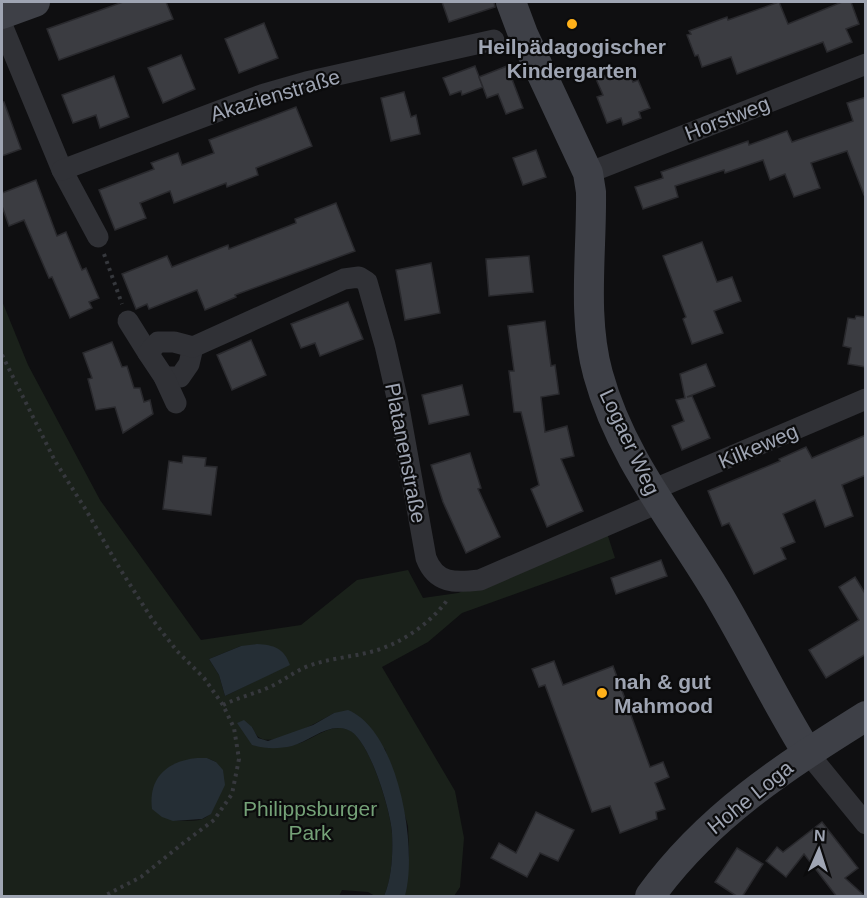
<svg xmlns="http://www.w3.org/2000/svg" width="867" height="898" viewBox="0 0 867 898" font-family="Arial,sans-serif">
  <style>
    .green { fill: #1a211a; fill-rule: evenodd }
    .water { fill: #252e35 }
    .building { fill: #3b3c41; stroke: #29292d; stroke-width: 1.5 }
    .lines { fill: none; stroke-linecap: round; stroke-linejoin: round }
    .path { stroke: #36383d; stroke-width: 4; stroke-dasharray: 3 4.5; stroke-linecap: butt }
    .street { stroke: #303136; stroke-width: 21 }
    .secondary { stroke: #3e4047; stroke-width: 30 }
    .poi-dot { fill: #ffb11a; stroke: #0b0b0c; stroke-width: 2 }
    .labels { text-anchor: middle; dominant-baseline: central; stroke-width: 4.5; stroke-linejoin: round; paint-order: stroke }
    .poi-label { font-size: 21px; font-weight: bold; fill: #9fa5b3; stroke: #0b0b0c }
    .street-label { font-size: 21px; fill: #9fa5b3; stroke: #0b0b0c }
    .park-label { font-size: 21px; fill: #74a177; stroke: #0b0b0c }
  </style>
  <rect width="100%" height="100%" fill="#0f0f11"/>
  <path class="green" d="M2 301 28 365 100 500 201 640 301 625 357 580 408 570 423 598 458 593 607 533 615 558 462 613 428 642 382 667 455 791 464 838 460 887 454 896H405L409 854 408 826 385 749 334 713C321 721 273 747 260 738 256 736 254 731 252 727V745C265 745 280 748 293 745 312 742 328 722 349 730 369 738 391 812 392 833 393 854 392 878 384 896H375L368 892 342 890 339 896H2ZM241 646 284 667 225 696 219 675 209 659ZM197 758H207L216 762C216 778 222 813 202 819 194 822 182 820 173 821Z"/>
  <g class="water">
    <path d="M257 644C274 645 284 648 290 665L225 696 219 675 209 659 241 646Z"/>
    <path d="M348 710C399 731 418 848 405 896H384C392 878 393 853 392 833 391 812 369 737 348 730 329 722 310 741 292 746 278 749 266 749 252 745L237 723 244 720 252 727 258 738 268 741 313 725 334 713Z"/>
    <path d="M197 758H207L216 762 223 770 225 785 211 814 202 819 173 821 162 817 152 809C148 778 167 761 197 758Z"/>
  </g>
  <g class="building">
    <path d="M123 2H166L173 19 59 60 47 29Z"/>
    <path d="M442 2H494L495 7 449 22Z"/>
    <path d="M779 2 788 24 842 2H851L859 24 846 29 852 42 827 52 823 42 737 74 731 57 702 67 698 55 695 56 687 35 691 34 689 31 727 17 728 20Z"/>
    <path d="M264 23 278 58 239 73 225 39Z"/>
    <path d="M181 55 195 89 163 103 148 68Z"/>
    <path d="M475 66 483 87 462 95 461 91 450 95 443 78Z"/>
    <path d="M507 66 523 108 506 114 498 94 487 98 479 77Z"/>
    <path d="M627 67 633 82 638 80 650 108 639 112 641 118 623 125 621 118 607 123 597 97 603 95 596 79Z"/>
    <path d="M114 76 129 117 100 128 96 115 73 123 62 95Z"/>
    <path d="M404 92 411 117 416 115 420 134 391 141 381 98Z"/>
    <path d="M866 97V195H864L847 151 811 163 820 188 794 197 785 174 770 180 763 160 725 173 724 170 675 186 678 197 643 209 635 187 663 178 661 172 748 141 749 145 787 131 792 142 853 121 847 103Z"/>
    <path d="M2 102H4L21 149 2 156Z"/>
    <path d="M296 107 312 146 256 168 258 175 227 187 226 183 174 203 170 191 140 203 146 218 115 230 99 190 154 169 151 163 178 153 182 165 214 153 209 140Z"/>
    <path d="M536 150 546 177 523 185 513 158Z"/>
    <path d="M36 180 57 236 66 232 82 270 86 268 99 298 89 302 92 308 70 318 52 277 49 278 24 220 9 226 2 206V193Z"/>
    <path d="M336 203 355 251 235 295 236 297 205 310 197 290 149 309 147 304 136 309 122 274 167 256 172 267 228 245 229 249 296 223 295 219Z"/>
    <path d="M702 242 717 282 732 277 741 301 714 311 723 333 692 344 683 319 686 317 663 256Z"/>
    <path d="M529 256 533 292 489 296 486 259Z"/>
    <path d="M431 263 440 313 405 320 396 270Z"/>
    <path d="M348 302 363 339 320 356 315 343 301 348 291 324Z"/>
    <path d="M856 316 866 317V367L848 364 851 348 843 346 848 318 855 319Z"/>
    <path d="M545 321 551 366 555 365 559 394 541 397 545 432 567 426 574 456 561 459 583 511 547 527 531 489 539 485 521 412H514L509 371H514L508 326Z"/>
    <path d="M251 340 266 375 232 390 217 355Z"/>
    <path d="M112 342 122 367 127 366 134 388H140L144 402 150 400 153 414 123 433 115 407 96 410 88 379 92 378 83 353Z"/>
    <path d="M706 364 715 386 687 397 692 396 710 438 682 450 672 426 684 421 676 400 685 398 680 374Z"/>
    <path d="M462 385 469 415 429 424 422 395Z"/>
    <path d="M866 435V475L842 485 853 516 825 527 815 500 783 514 795 542 781 548 786 559 754 574 729 523 722 526 708 491 780 461 779 459 806 447 812 458Z"/>
    <path d="M470 453 481 488 478 489 500 537 466 553 443 502 431 465Z"/>
    <path d="M183 456 206 458 205 466 217 467 211 515 163 509 169 461 182 463Z"/>
    <path d="M661 560 667 576 616 594 611 578Z"/>
    <path d="M855 577 866 595V654L826 678 809 650 859 620 839 587Z"/>
    <path d="M554 661 563 685 613 666 650 767 663 762 669 777 655 783 665 809 656 812 657 819 620 833 610 806 592 812 545 685 539 687 532 669Z"/>
    <path d="M536 812 574 830 558 861 540 853 527 877 491 858 499 843 516 853Z"/>
    <path d="M822 822 858 868 845 878 866 897H837L804 854 786 877 766 861 777 847 783 852Z"/>
    <path d="M737 848 763 864 742 897H738L715 882Z"/>
  </g>
  <g class="lines">
    <g class="path">
      <path d="M104 254 122 304"/>
      <path d="M2 355 55 461 86 510 120 569 152 619 177 651 204 678 223 705 234 728 239 759 232 794 214 820 182 844 141 877 104 896"/>
      <path d="M620 685 642 678"/>
      <path d="M223 705C239 697 258 693 274 685 287 678 297 670 311 665 331 658 353 657 374 651 402 643 431 623 448 599"/>
    </g>
    <g class="street">
      <path d="M2 25 62 170 98 237"/>
      <path d="M62 170 264 94 306 82 494 40"/>
      <path d="M588 173 866 64"/>
      <path d="M128 321 148 353"/>
      <path d="M164 377H180L189 364 193 347"/>
      <path d="M176 403 164 377 148 353 158 342H174L193 347 344 279 359 277 367 282 385 345 398 402 426 558C436 584 455 583 480 580L658 503"/>
      <path d="M650 491 866 399"/>
      <path d="M807 752 866 824"/>
    </g>
    <g class="secondary">
      <path d="M511 2 523 34 588 173 591 192C592 252 582 316 598 374 620 455 672 518 715 589 747 642 774 699 807 752"/>
      <path d="M2 14 35 2"/>
      <path d="M650 896C708 816 783 768 866 716"/>
    </g>
  </g>
  <g class="poi-dot">
    <circle cx="572" cy="24" r="6"/>
    <circle cx="602" cy="693" r="6"/>
  </g>
  <g class="labels">
    <g class="poi-label">
      <text x="572" y="46">Heilpädagogischer<tspan x="572" dy="24">Kindergarten</tspan></text>
      <text x="614" y="681" text-anchor="start">nah &amp; gut<tspan x="614" dy="24">Mahmood</tspan></text>
    </g>
    <g class="street-label">
      <text transform="translate(275 95) rotate(-17)">Akazienstraße</text>
      <text transform="translate(727 118) rotate(-21)">Horstweg</text>
      <text transform="translate(630 442) rotate(65)">Logaer Weg</text>
      <text transform="translate(758 446) rotate(-23)">Kilkeweg</text>
      <text transform="translate(406 453) rotate(79)">Platanenstraße</text>
      <text transform="translate(750 797) rotate(-39)">Hohe Loga</text>
    </g>
    <g class="park-label">
      <text x="310" y="808">Philippsburger<tspan x="310" dy="24">Park</tspan></text>
    </g>
  </g>
  <rect width="867" height="898" fill="none" stroke="#9fa5b3" stroke-width="6"/>
  <g transform="translate(819 850) rotate(3)" stroke="#0b0b0c" stroke-width="4.5" paint-order="stroke">
  <path d="M0-4.5L10 22L0 15L-10 22Z" fill="#9fa5b3"/>
  <text y="-9" font-size="16" font-weight="bold" text-anchor="middle" fill="#9fa5b3">N</text>
  </g>
</svg>
